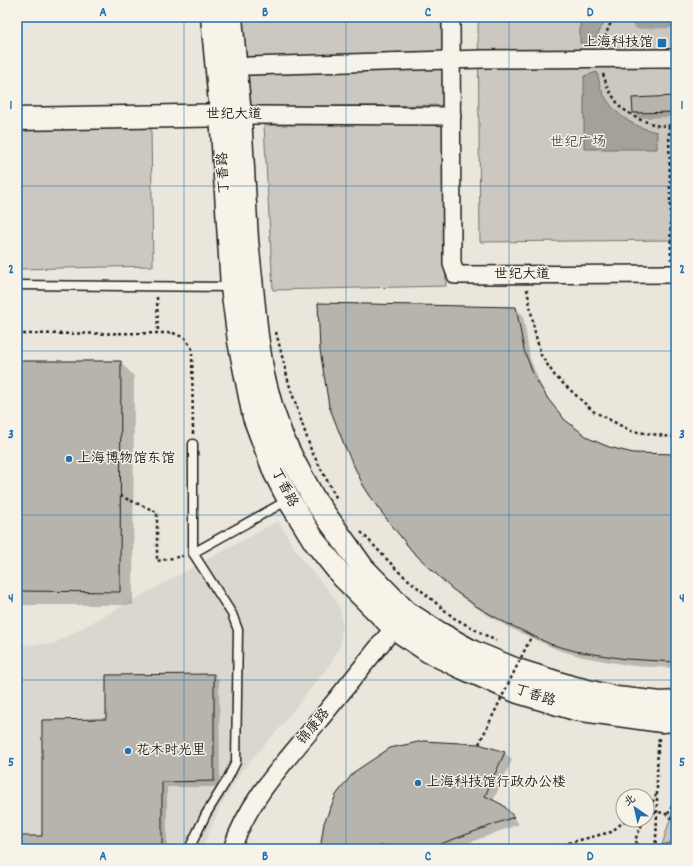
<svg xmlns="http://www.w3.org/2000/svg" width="693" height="866" viewBox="0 0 693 866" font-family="Dekko,'LXGW WenKai TC',sans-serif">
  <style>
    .built { fill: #dad7ce }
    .green { fill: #ccc8c0; stroke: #74726e }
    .water { fill: #a3a19a; stroke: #6d6c68 }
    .shadow { fill: #0003 }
    .building { fill: #b6b4ac; stroke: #1c1c1c }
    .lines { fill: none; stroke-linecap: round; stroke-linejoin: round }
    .lane-casing { stroke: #1c1c1c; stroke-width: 11 }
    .street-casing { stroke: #1c1c1c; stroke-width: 20 }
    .secondary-casing { stroke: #1c1c1c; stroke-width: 25 }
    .path { stroke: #1c1c1c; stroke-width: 2.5; stroke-dasharray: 3 3; stroke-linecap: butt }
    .lane { stroke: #f7f3e8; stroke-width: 8 }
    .street { stroke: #f7f3e8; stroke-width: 17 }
    .secondary { stroke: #f7f3e8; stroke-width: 22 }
    .path-bridge { stroke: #1c1c1c; stroke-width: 2.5; stroke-dasharray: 3 3; stroke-linecap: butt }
    .grid { fill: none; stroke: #1f6fb2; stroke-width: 1; stroke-opacity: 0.55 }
    .poi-dot { fill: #1f6fb2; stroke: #f7f3e8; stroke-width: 1.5 }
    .labels { text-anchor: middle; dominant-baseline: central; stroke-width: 3; stroke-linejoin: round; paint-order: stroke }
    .poi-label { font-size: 14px; fill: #1c1c1c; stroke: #f7f3e8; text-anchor: start }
    .street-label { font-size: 14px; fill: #1c1c1c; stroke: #f7f3e8 }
    .park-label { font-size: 14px; fill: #51504d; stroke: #f7f3e8 }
    .neatline { fill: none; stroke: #1f6fb2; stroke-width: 1.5 }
    .grid-label { font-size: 13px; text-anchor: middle; font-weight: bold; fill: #1f6fb2 }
  </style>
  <rect width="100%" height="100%" fill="#eae6dc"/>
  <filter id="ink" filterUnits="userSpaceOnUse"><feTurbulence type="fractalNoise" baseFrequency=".025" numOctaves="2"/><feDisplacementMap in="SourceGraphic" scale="8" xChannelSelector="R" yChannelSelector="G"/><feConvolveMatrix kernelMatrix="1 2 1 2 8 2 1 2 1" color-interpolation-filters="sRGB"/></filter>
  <g filter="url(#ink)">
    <path class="built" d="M278 521 302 560 334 597 341 611 342 628 340 646 331 663 276 732 242 770 221 805 202 849H17V645L53 644Z"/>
    <g class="green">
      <path d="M445 17 446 105 246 107 237 18Z"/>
      <path d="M478 17H676V240L480 242Z"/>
      <path d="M443 124 446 286 273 290 264 125Z"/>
      <path d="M151 128 153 266 17 269V130Z"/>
      <path d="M676 801V841L662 845Z"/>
    </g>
    <g class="water">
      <path d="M580 17H607L599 32 595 44 580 43Z"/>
      <path d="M597 72C599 78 599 85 602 91 613 114 633 127 657 132V149H584V76Z"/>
      <path d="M676 841V849H634L662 845Z"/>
    </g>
    <g class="shadow">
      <path d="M632 17H676V28L637 29 632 24Z"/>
      <path d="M676 97V117L639 118 634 113Z"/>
      <path d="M515 308 523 315 530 358 540 384 554 408 567 423 589 440 609 448 633 454 676 455V668L633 666 583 657 558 650 510 628 484 613 460 596 420 558Z"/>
      <path d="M17 362H120L134 376 133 605H17Z"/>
      <path d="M213 674 219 680 220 787H167V849H17V837H43L107 720Z"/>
      <path d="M479 745 505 753 512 760 493 801 510 813 519 824 452 849H322Z"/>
    </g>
    <g class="building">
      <path d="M676 96V112L633 113 632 98Z"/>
      <path d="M318 303 516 307 524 350 534 376 548 399 565 420 590 439 609 447 633 453 676 454V662L626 659 575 651 550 644 502 621 476 606 452 589 412 551 378 508 363 485 345 447 329 406 320 350Z"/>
      <path d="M17 361H121L120 592 17 591Z"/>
      <path d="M214 674V781L162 782V849H17V836H42V720L106 719V675Z"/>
      <path d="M423 741 479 744 505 752 485 796 503 805 514 817 427 849H385L384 845 372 849H321V843L324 823 336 795 354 772 390 748Z"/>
    </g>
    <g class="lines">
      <defs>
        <g id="lane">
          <path d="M17 285 230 287"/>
          <path d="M193 444V553L288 500"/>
          <path d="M189 849 206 814 227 780 236 762 238 630 232 614 193 553"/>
        </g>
        <g id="street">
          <path d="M451 17 452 264 456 275 676 274"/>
          <path d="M249 66 482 59 676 58"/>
          <path d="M240 115 452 116"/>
          <path d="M232 849C248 800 285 762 317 723 346 688 373 653 402 618"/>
        </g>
        <g id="secondary">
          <path d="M212 17 221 114 232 287 239 341 254 417 275 473 289 500 315 542 343 577 394 628 428 651 463 668 518 692 575 709 662 721 676 720"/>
          <path d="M231 17 240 115 247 240 257 336 263 375 272 409 282 437 294 462 314 499 363 568 406 612 439 633 473 652 517 670 571 687 616 698 661 703 676 702"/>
          <path d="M17 119 236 115"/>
        </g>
      </defs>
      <use href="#lane" class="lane-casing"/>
      <use href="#street" class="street-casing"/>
      <use href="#secondary" class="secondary-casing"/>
      <g class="path">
        <path d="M603 43 609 26 616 17"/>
        <path d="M603 74 608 89 620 107 638 119 659 126 676 125"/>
        <path d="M669 126 671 260"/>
        <path d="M527 289 535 333 541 355 555 376 593 411 631 431 672 437 676 435"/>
        <path d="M157 297 158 333"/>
        <path d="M276 332 289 384 311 450 337 499"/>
        <path d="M17 334 173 333 185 338 192 349 193 434"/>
        <path d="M120 496 157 512V561L183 556"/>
        <path d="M361 532 398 571 454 618 496 641"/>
        <path d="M647 813C662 811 666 812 676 822"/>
        <path d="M647 813 656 795"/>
        <path d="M668 814 676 799"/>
        <path d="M545 849 611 832 626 820"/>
        <path d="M640 849 635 840 644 820"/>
        <path d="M655 849C659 813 655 775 659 738"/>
      </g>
      <use href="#lane" class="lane"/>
      <use href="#street" class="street"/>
      <use href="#secondary" class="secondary"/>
      <path class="path-bridge" d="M479 744 532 635"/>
    </g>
  </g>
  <path class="grid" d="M184 17V849M346 17V849M509 17V849M17 186H676M17 351H676M17 515H676M17 680H676"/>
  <g class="poi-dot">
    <rect x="657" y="38" width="10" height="10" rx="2"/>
    <circle cx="69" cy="459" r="4"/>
    <circle cx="128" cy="751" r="4"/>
    <circle cx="418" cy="783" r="4"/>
  </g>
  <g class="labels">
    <g class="poi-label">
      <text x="653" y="43" text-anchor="end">上海科技馆</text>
      <text x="77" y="459">上海博物馆东馆</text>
      <text x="136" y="751">花木时光里</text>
      <text x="426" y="783">上海科技馆行政办公楼</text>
    </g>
    <g class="street-label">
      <text x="234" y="115">世纪大道</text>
      <text transform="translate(224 173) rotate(-93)">丁香路</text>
      <text x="522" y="275">世纪大道</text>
      <text transform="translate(284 488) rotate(63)">丁香路</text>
      <text transform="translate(535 696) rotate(18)">丁香路</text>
      <text transform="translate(314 727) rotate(-51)">锦康路</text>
    </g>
    <g class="park-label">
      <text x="578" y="143">世纪广场</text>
    </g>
  </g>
  <rect width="693" height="866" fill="none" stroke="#f7f3e8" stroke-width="44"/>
  <g transform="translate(635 808) rotate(326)"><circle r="19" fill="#f7f3e8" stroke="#9f9d96"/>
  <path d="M0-3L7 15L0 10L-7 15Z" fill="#1f6fb2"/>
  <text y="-6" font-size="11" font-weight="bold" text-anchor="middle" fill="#1c1c1c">北</text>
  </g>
  <rect x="22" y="22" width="649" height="822" class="neatline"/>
  <g class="grid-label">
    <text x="103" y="16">A</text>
    <text x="265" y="16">B</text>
    <text x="428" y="16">C</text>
    <text x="590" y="16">D</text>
    <text x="11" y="109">1</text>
    <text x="682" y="109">1</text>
    <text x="11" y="273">2</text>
    <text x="682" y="273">2</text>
    <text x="11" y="438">3</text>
    <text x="682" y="438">3</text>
    <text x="11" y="602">4</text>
    <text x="682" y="602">4</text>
    <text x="11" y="766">5</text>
    <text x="682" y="766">5</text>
    <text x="103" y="860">A</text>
    <text x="265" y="860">B</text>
    <text x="428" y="860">C</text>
    <text x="590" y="860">D</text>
  </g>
</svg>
